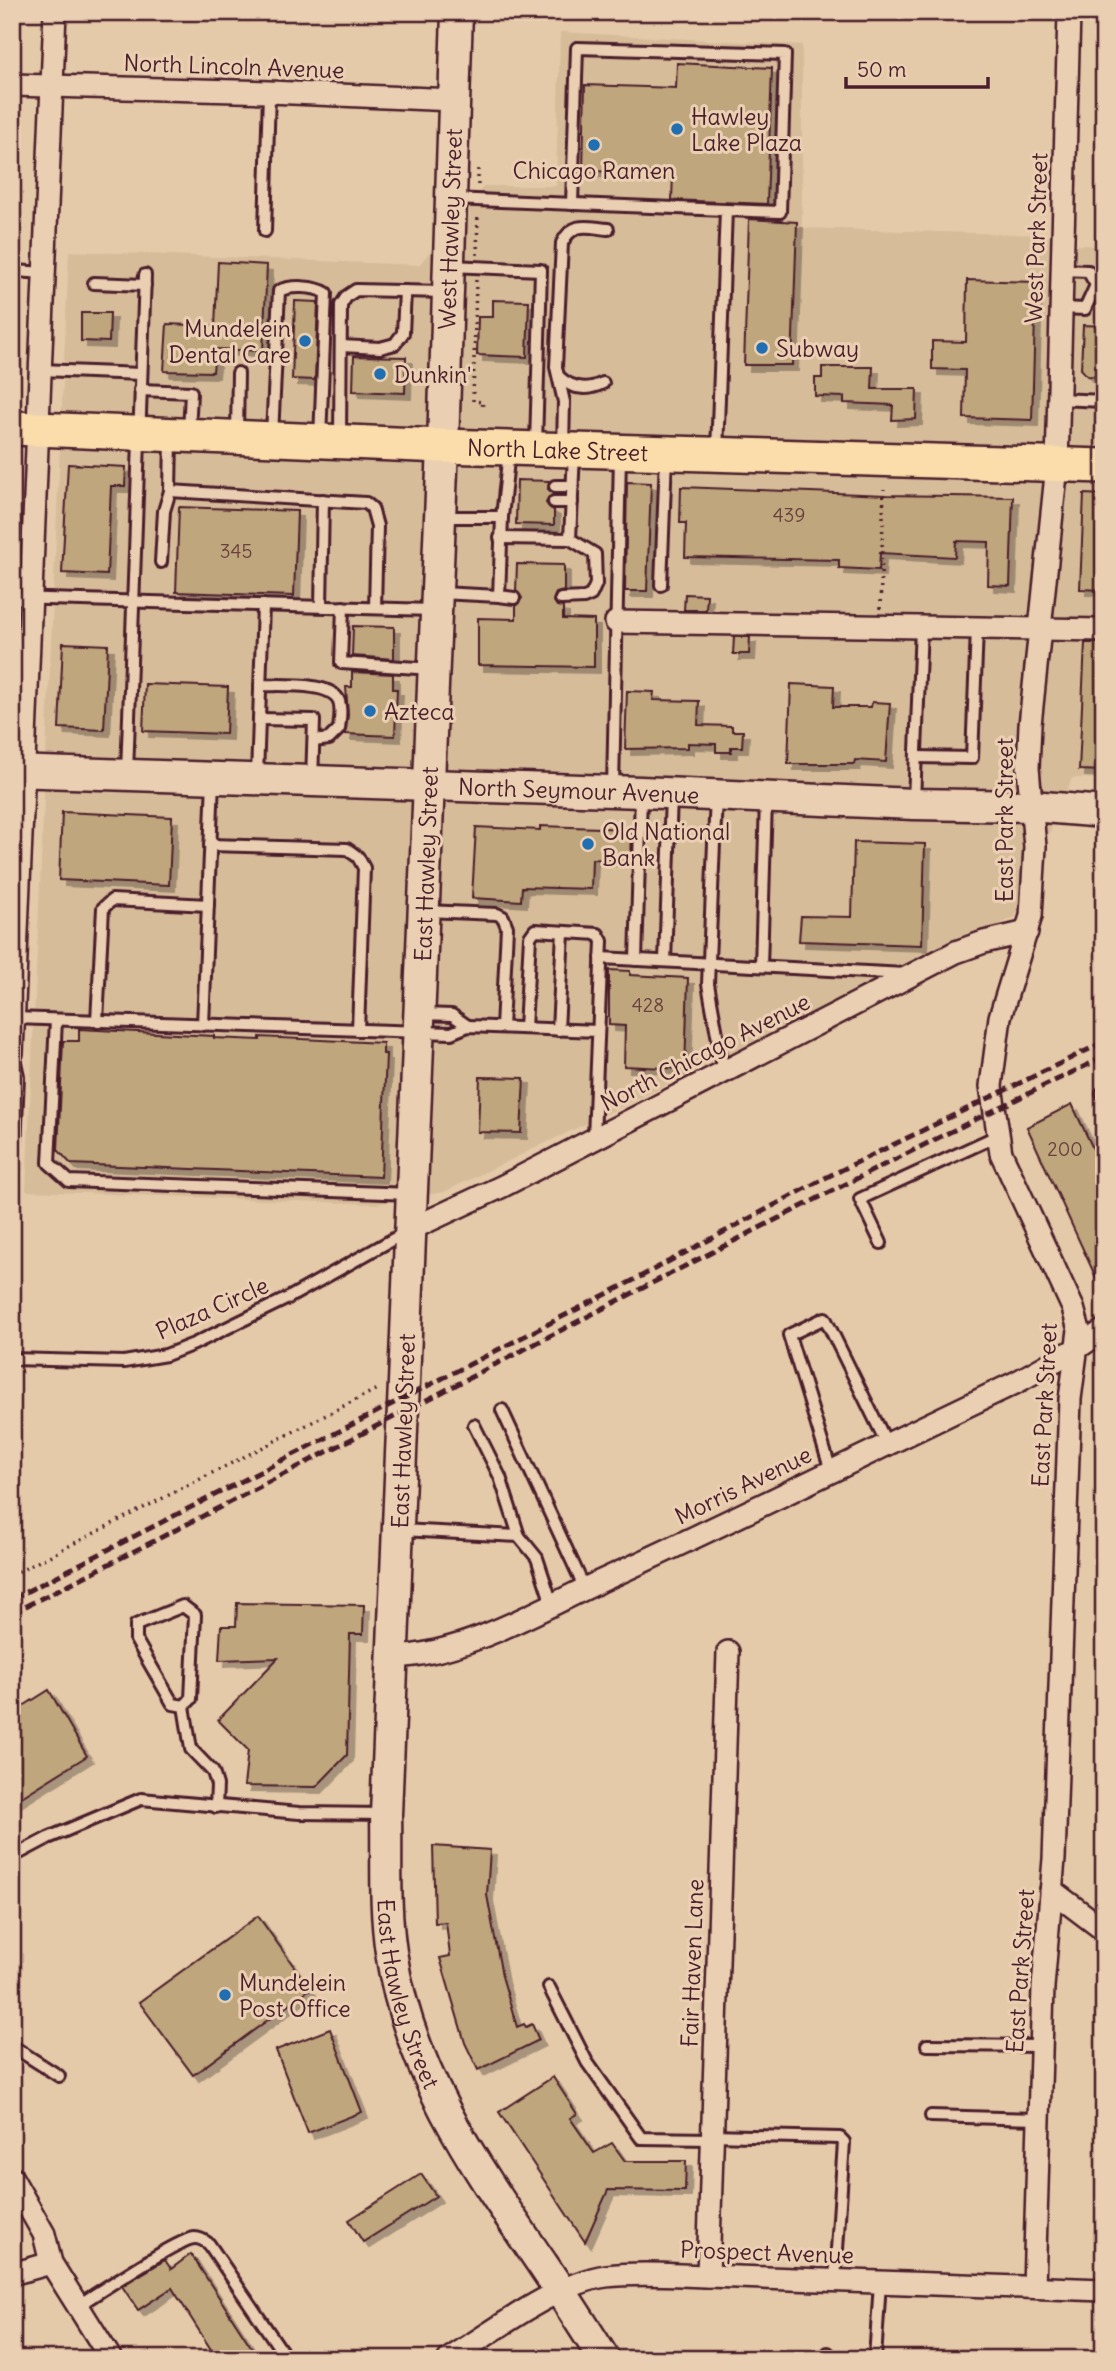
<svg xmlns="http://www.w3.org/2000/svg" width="1116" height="2371" viewBox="0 0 1116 2371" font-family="Delius,sans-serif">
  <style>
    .built { fill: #d7bc9a }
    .building { fill: #c0a67c; stroke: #4a1f2b; stroke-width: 2; filter: url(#shadow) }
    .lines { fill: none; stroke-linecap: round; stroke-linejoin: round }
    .lane-casing { stroke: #4a1f2b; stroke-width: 16 }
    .street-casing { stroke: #4a1f2b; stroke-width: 26 }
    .secondary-casing { stroke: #4a1f2b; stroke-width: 35 }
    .primary-casing { stroke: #4a1f2b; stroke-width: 38 }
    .path { stroke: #4a1f2b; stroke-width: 3.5; stroke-dasharray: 2 5; stroke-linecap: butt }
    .lane { stroke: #eacfb2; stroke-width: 10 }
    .street { stroke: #eacfb2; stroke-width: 21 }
    .secondary { stroke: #eacfb2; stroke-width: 30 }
    .primary { stroke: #faddab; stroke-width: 33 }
    .rail { stroke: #4a1f2b; stroke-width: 5; stroke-dasharray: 10 5; stroke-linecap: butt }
    .poi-dot { fill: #1f6fb2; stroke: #eacfb2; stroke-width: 2.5 }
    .labels { text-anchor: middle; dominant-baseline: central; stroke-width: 6; stroke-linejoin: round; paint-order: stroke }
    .number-label { font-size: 19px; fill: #68413f }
    .street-label { font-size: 23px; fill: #4a1f2b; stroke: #eacfb2 }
    .poi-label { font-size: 23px; fill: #4a1f2b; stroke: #eacfb2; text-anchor: start }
  </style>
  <defs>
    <filter id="shadow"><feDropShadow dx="6" dy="6" stdDeviation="0" flood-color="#0004"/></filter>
  </defs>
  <rect width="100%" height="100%" fill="#e5caa9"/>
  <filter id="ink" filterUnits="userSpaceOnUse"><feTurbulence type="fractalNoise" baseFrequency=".0143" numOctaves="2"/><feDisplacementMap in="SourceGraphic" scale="14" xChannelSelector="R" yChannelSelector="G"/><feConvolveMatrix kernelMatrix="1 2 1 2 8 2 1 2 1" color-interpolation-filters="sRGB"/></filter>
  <g filter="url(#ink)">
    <path class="built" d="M560 32 802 45V228L1044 235 1077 245 1104 246V779L1072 778 1015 917 444 1192 377 1204 26 1191 69 251 419 265 484 186H556Z"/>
    <g class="building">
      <path d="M677 63 772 68 767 204 672 200 673 173 583 171 585 85 676 88Z"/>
      <path d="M749 219 797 222 792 365H744Z"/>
      <path d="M218 262 267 265 263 351 215 349 213 372 164 371 167 324 215 326Z"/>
      <path d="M967 280 1036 282 1032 420 964 418 965 370 932 369V341L966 342Z"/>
      <path d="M493 300 529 301 527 357 477 355 478 317H493Z"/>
      <path d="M295 301 318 302 315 380 292 379Z"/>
      <path d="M81 313H110L109 342 81 341Z"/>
      <path d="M1083 325 1104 326V377L1087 376 1081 369Z"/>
      <path d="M354 356 406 357 405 393 353 391Z"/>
      <path d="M822 367H873L872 389H917L916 419 892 420 893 405 844 403V397L815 396V378H822Z"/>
      <path d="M68 464 126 467 125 486H111L107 575 62 573Z"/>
      <path d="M517 480 550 481 548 489 555 494 548 498 546 503 550 508 554 510V525L516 524Z"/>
      <path d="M627 482 651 483 647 591H625Z"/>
      <path d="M681 487 886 495 1013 497 1010 586 988 585 989 542 956 541 955 557 880 553 879 570 839 568V560L685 557 686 523H680Z"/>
      <path d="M1084 494 1104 495V590L1080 589Z"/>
      <path d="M179 507 297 511 294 596 176 592Z"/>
      <path d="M517 564 564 565V591L556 593 553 600 557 606 563 607V619L594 620V667L478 665V618L516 619V606L522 598 516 591Z"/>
      <path d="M685 594 707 595 706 610H684Z"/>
      <path d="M353 626 394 627V659L352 656Z"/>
      <path d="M734 637H750L749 654H733Z"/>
      <path d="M63 643 108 645 104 730 59 728Z"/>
      <path d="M1085 643H1104V771L1079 770Z"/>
      <path d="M352 672 393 674V689H397L395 736 345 734 348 715 346 687H352Z"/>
      <path d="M145 684 228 687 226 734 143 731Z"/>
      <path d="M791 684 834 686 833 707H871L872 702 890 703 886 762 855 760 854 764H788Z"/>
      <path d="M627 691 654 692 653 700 699 701 698 725 732 726V731H743L742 747H731V752H716V744L688 743V748L625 749Z"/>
      <path d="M62 812 172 817 169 885 59 880Z"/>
      <path d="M540 826 632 829 631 861 592 859 591 889 522 887 521 901 472 898 476 827 540 830Z"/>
      <path d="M854 842 925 844 922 945 799 941 801 916 852 917Z"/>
      <path d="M609 970 630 971V975L688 978 685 1069 624 1066 625 1026 609 1025Z"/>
      <path d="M79 1029 214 1036V1038L260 1040V1037L383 1043V1054H386L381 1177 71 1164 58 1150 63 1041H79Z"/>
      <path d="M480 1077 524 1078 521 1133 478 1132Z"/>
      <path d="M1072 1104 1104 1172V1295L1027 1127Z"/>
      <path d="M237 1603 364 1605 363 1634H350L347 1755 316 1787 244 1786 248 1750 218 1720 278 1658 219 1660 221 1626H236Z"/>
      <path d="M49 1690 87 1756 12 1803V1713Z"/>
      <path d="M433 1846 490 1850 487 1895 502 1976 517 2027 524 2024 526 2027 532 2024 539 2040 478 2070 465 2043 440 1958 450 1956 446 1922 435 1923Z"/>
      <path d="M258 1916 310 1989 193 2075 139 2002Z"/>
      <path d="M330 2029 362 2112 308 2133 276 2050Z"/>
      <path d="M553 2077 577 2114 570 2118 594 2153 612 2143 625 2161H686L685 2191 608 2190 585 2242 499 2112Z"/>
      <path d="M421 2174 436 2196 363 2242 349 2220Z"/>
      <path d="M191 2254 259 2359H217L172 2288 138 2310 122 2286 165 2260 171 2269Z"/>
    </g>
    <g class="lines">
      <defs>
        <g id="lane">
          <path d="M452 199 726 210 717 452"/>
          <path d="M572 204 577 48 785 54 780 212 726 210"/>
          <path d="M265 231 269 92"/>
          <path d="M451 266 541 270 536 444"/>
          <path d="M1062 270 1088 271 1096 285"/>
          <path d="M12 273 16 271 44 273"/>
          <path d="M94 283 145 285"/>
          <path d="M1061 308 1085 309 1096 285"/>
          <path d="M341 346 380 348 395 344 403 333 405 291"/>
          <path d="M41 370 141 374"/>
          <path d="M559 377C572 389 587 391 603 383"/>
          <path d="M140 390 191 392 189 433"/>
          <path d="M1058 399 1104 401"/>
          <path d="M237 433 238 373"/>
          <path d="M272 435 279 291C290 285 315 286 326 293L320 438"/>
          <path d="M340 437 341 305 347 296 356 290 445 292"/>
          <path d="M563 447 564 402 556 367 562 243C573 221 587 227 608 229"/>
          <path d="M555 486H573"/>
          <path d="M170 491 366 503 372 508 377 526 375 608"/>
          <path d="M554 502H572"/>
          <path d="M502 517 509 451"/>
          <path d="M500 538 570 539 574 453"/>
          <path d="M161 562 164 511 170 491 171 438"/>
          <path d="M661 585 666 456"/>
          <path d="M440 593 499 596 502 517H441"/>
          <path d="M499 596 514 598"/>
          <path d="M12 598 433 610"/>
          <path d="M561 599 584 598 591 595 596 584 595 554 570 539"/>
          <path d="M321 606 323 500"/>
          <path d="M343 607 341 663 433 669"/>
          <path d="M260 685C279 686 331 681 339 701 342 709 340 721 339 729L329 739 314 741"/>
          <path d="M259 719 314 720 312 781"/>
          <path d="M916 757 972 758 977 628"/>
          <path d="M127 773 145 275"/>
          <path d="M257 776 263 605"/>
          <path d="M613 788 620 455"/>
          <path d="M716 796 708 984 724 1073"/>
          <path d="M914 801 921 627"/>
          <path d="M210 845 347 849 358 857 364 868 358 1030"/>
          <path d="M425 911 497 914 503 917 507 927 502 1027"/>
          <path d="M601 958 905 974"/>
          <path d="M636 960 641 795"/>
          <path d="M665 961 671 796"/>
          <path d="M761 966 766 800"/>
          <path d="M422 1014 452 1015 468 1026"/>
          <path d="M14 1018 451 1033 468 1026 598 1031"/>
          <path d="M56 1020 49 1163 69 1181 410 1194"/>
          <path d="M97 1021 103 908 112 900 208 905"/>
          <path d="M203 1025 213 780"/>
          <path d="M525 1028 530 937 535 930 598 934 602 941 594 1138"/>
          <path d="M558 1030 563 932"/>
          <path d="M1102 1093 1104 1097"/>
          <path d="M12 1219 18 1076 13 1053"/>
          <path d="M881 1243 860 1199 999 1135"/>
          <path d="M12 1359 124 1362 166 1355 194 1344 288 1298 406 1232"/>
          <path d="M502 1410 585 1589"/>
          <path d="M831 1471 789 1335 825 1318 887 1444"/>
          <path d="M401 1530 519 1536 500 1477 474 1425"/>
          <path d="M519 1536 537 1558 552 1604"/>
          <path d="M184 1706 173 1704 136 1640V1625L183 1606 195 1615 191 1699 184 1706 191 1749 213 1772 217 1785 216 1807"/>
          <path d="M12 1857 48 1838 141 1799 299 1813 384 1814"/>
          <path d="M549 1987 587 2062 641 2138 712 2139"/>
          <path d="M927 2045 1042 2046"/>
          <path d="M12 2046 59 2076"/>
          <path d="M931 2116 1039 2119"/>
          <path d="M712 2135 840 2138 844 2142 835 2280"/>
          <path d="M77 2306C97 2294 179 2238 195 2238 201 2238 205 2241 209 2244L287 2359"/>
          <path d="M828 2353 834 2359"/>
          <path d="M875 2359 880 2282"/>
        </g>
        <g id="street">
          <path d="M12 85 269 92 454 100"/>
          <path d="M616 622 1104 630"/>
          <path d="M12 1053 55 12"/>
          <path d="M411 1229 503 1186 956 952 984 942 1027 932"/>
          <path d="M394 1657C466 1654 537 1611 601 1581 741 1517 878 1448 1017 1382L1076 1349 1104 1330"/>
          <path d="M1051 1890 1104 1930"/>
          <path d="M12 2178 44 2234 51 2263 111 2359"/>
          <path d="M12 2274 51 2263"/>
          <path d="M708 2276 728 1652"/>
          <path d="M1034 2287 1043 1987 1054 1859 1070 1399 1079 1330 1073 1308 1001 1153 991 1086 1000 1017 1031 916 1035 847 1028 768 1030 725 1057 465 1069 12"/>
          <path d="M449 2359C493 2332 556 2283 606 2276 639 2272 675 2275 708 2276L1104 2290"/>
        </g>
        <g id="secondary">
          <path id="s1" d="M457 12 443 446 386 1814C387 1860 384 1906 391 1952 409 2073 476 2167 543 2265 564 2296 584 2327 604 2359"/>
          <path id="s2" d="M12 771 641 792 914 804 1031 806 1104 812"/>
        </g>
        <g id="primary">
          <path id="s3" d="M12 428 443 446 1104 466"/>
        </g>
      </defs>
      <use href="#lane" class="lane-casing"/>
      <use href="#street" class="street-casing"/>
      <use href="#secondary" class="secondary-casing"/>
      <use href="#primary" class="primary-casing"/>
      <g class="path">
        <path d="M478 185V168"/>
        <path d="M477 255 478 214"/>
        <path d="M476 280 473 401 483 402 482 409"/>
        <path d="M880 609 884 489"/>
        <path d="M12 1575 379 1388"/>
      </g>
      <use href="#lane" class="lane"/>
      <use href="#street" class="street"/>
      <use href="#secondary" class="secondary"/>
      <use href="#primary" class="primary"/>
      <g class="rail">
        <path d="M12 1599 634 1280 827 1177 1104 1042"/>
        <path d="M12 1613C377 1430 736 1233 1104 1057"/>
      </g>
    </g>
  </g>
  <g class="poi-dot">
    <circle cx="677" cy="129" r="7"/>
    <circle cx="594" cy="145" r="7"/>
    <circle cx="305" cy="341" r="7"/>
    <circle cx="762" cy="348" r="7"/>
    <circle cx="380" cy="374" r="7"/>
    <circle cx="370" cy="711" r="7"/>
    <circle cx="588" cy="844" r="7"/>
    <circle cx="225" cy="1995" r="7"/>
  </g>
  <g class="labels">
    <g class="number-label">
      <text x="789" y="515">439</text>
      <text x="236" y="551">345</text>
      <text x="648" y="1005">428</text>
      <text x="1065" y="1149">200</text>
    </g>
    <g class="street-label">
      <text transform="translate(234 66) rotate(2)">North Lincoln Avenue</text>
      <text transform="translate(450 229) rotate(-88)">West Hawley Street</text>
      <text transform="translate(1036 238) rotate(-88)">West Park Street</text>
      <text stroke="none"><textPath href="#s3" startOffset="546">North Lake Street</textPath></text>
      <text stroke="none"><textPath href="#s2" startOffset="567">North Seymour Avenue</textPath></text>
      <text transform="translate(1004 820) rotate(-90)">East Park Street</text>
      <text transform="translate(426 864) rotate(-88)">East Hawley Street</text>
      <text transform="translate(705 1052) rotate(-27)">North Chicago Avenue</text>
      <text transform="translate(212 1308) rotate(-24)">Plaza Circle</text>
      <text transform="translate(1044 1405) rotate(-87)">East Park Street</text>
      <text transform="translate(403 1431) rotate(-88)">East Hawley Street</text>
      <text transform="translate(743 1485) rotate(-26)">Morris Avenue</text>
      <text transform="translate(692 1963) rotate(-88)">Fair Haven Lane</text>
      <text transform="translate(1020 1971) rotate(-86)">East Park Street</text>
      <text stroke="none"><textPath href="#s1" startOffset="1986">East Hawley Street</textPath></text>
      <text transform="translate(767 2252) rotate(2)">Prospect Avenue</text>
    </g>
    <g class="poi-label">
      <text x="691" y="116">Hawley<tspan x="691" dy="26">Lake Plaza</tspan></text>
      <text x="594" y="170" text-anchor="middle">Chicago Ramen</text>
      <text x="291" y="328" text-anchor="end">Mundelein<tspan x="291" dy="26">Dental Care</tspan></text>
      <text x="776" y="348">Subway</text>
      <text x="394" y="374">Dunkin'</text>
      <text x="384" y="711">Azteca</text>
      <text x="602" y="831">Old National<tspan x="602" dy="26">Bank</tspan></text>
      <text x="239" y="1982">Mundelein<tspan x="239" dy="26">Post Office</tspan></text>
    </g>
  </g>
  <rect width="1116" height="2371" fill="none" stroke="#eacfb2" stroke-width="42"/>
  <rect x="21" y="21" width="1074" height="2329" fill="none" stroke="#4a1f2b" stroke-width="2.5" filter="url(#ink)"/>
  <path d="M846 77v10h142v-10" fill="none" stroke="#4a1f2b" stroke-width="3.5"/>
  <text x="857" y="77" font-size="21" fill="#4a1f2b" stroke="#eacfb2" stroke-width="5" paint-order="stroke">50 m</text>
</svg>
